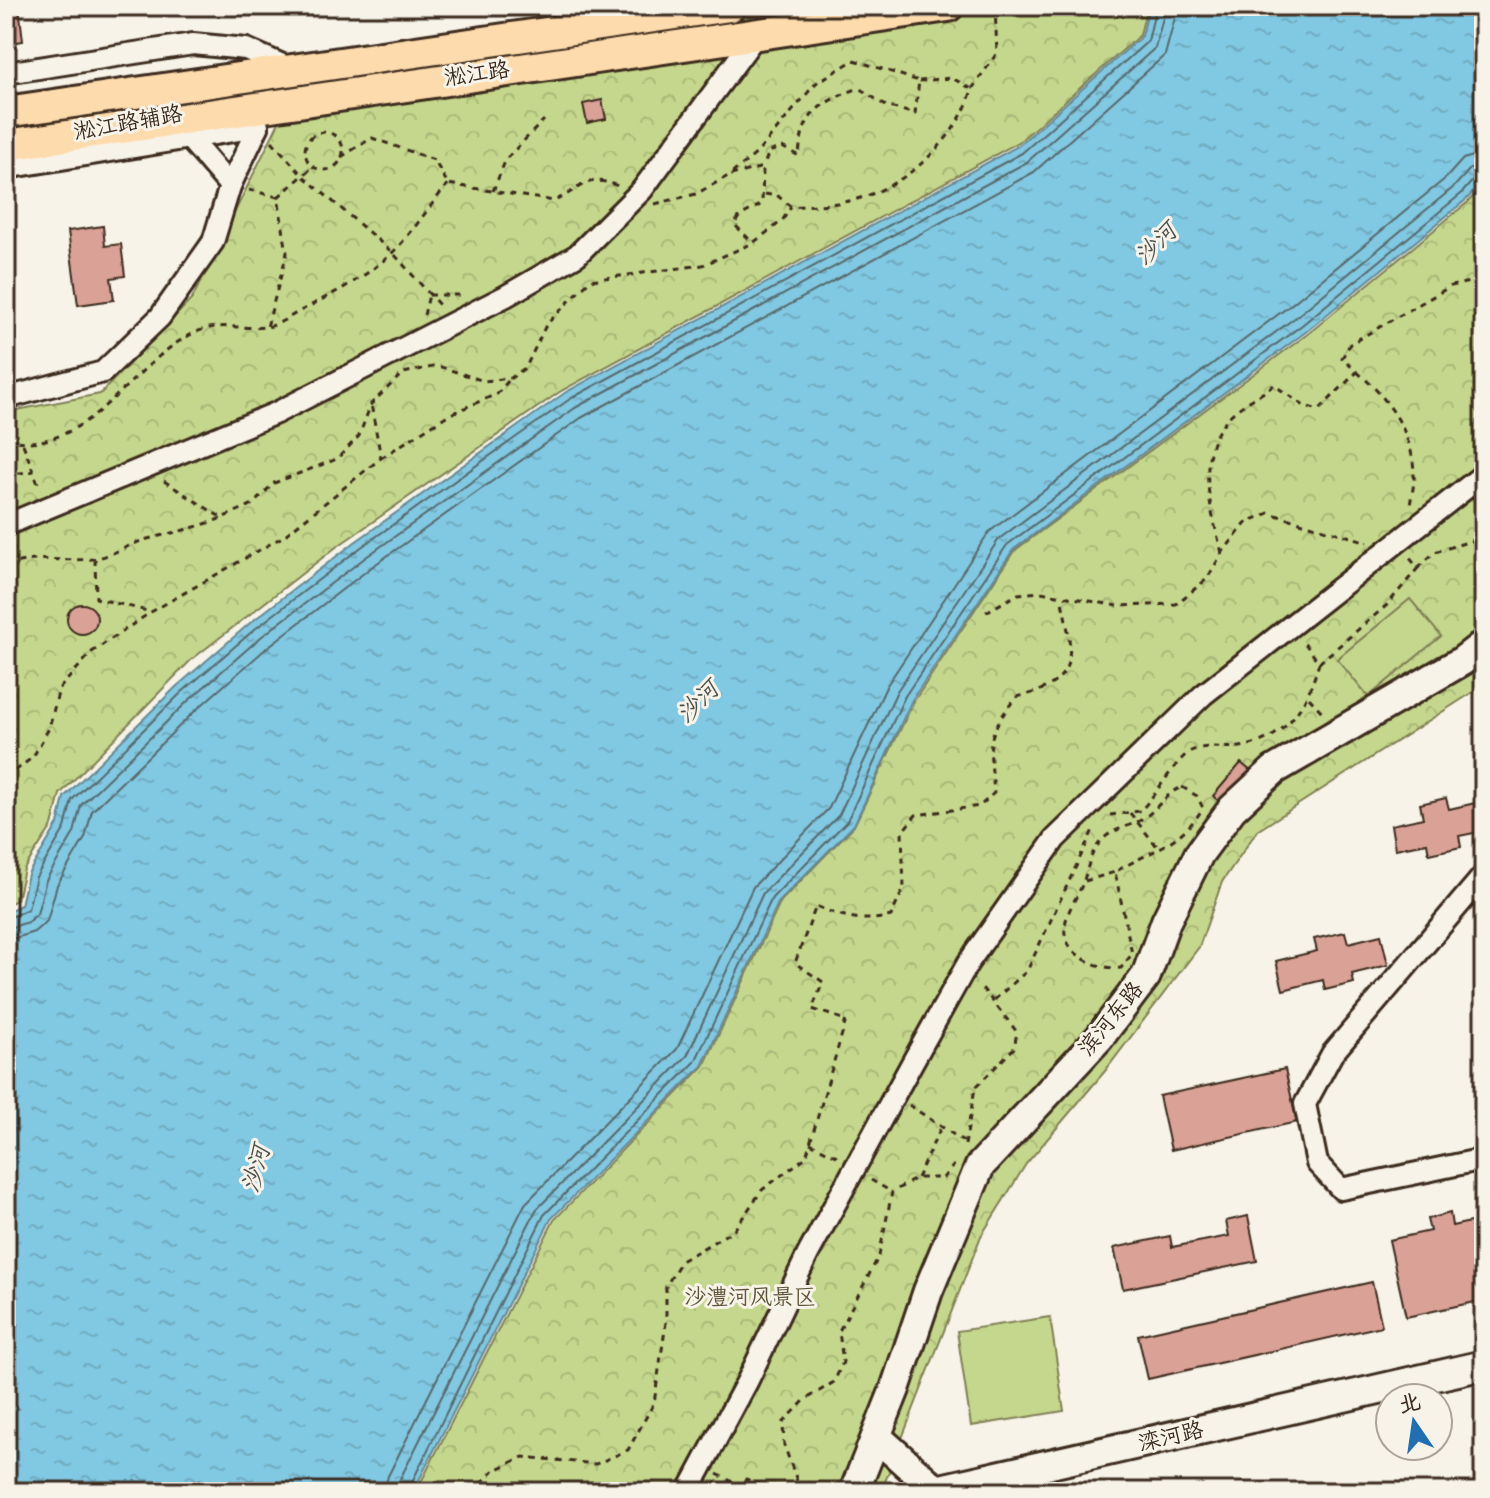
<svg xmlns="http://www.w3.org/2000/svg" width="1490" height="1498" viewBox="0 0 1490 1498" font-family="'Balsamiq Sans','LXGW WenKai TC',sans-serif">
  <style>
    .park { fill: url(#park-crowns); stroke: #808055; stroke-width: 2 }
    .garden { fill: #c5d78c; stroke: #808055; stroke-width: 2 }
    .water { fill: url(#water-ripples); stroke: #658994; stroke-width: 2 }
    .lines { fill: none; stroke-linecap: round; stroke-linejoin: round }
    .shore { stroke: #57696c; stroke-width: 2 }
    .building { fill: #daa296; stroke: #3b2a1e; stroke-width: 2 }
    .street-casing { stroke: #3b2a1e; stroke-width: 26 }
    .secondary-casing { stroke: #3b2a1e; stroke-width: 34 }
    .primary-casing { stroke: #3b2a1e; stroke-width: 36 }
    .path { stroke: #3b2a1e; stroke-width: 3; stroke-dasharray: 6 6; stroke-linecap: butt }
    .street { stroke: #f7f3e8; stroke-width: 20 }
    .secondary { stroke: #f7f3e8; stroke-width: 28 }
    .primary { stroke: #fedbac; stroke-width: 30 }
    .labels { text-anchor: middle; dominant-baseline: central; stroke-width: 6; stroke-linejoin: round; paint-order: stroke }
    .street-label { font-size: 22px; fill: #3b2a1e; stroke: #f7f3e8 }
    .park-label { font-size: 22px; fill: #5e553a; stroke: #f7f3e8 }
    .water-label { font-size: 24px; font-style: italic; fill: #4c524f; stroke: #f7f3e8 }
  </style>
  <defs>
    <pattern id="park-crowns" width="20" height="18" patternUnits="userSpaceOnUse" patternTransform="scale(2)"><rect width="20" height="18" fill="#c5d78c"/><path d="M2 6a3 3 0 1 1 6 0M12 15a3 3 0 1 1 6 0" fill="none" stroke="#aab978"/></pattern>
    <pattern id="water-ripples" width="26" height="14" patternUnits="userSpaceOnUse" patternTransform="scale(2)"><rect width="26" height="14" fill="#81c8e2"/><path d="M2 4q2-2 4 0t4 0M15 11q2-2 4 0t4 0" fill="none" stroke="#70acc1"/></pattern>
  </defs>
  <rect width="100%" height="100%" fill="#f7f3e8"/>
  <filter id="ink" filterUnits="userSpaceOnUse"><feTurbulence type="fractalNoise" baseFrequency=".0125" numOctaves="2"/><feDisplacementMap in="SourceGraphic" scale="16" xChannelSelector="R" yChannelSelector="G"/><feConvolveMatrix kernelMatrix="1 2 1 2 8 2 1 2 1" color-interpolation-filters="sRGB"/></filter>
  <g filter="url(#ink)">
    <g class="park">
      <path d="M568 6H1147L1140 35 1019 142 561 391 335 548 191 660 60 794 52 826 24 869 17 900 6 905V412L100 394 192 299 279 122 312 112 568 74Z"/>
      <path d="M1484 184V685L1257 831 1222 882 1199 947 1105 1071 1026 1164 981 1236 881 1492H416L554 1220 704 1066 781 901 854 826 914 701 1014 551 1309 333 1468 202Z"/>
    </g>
    <g class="garden">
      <path d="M1410 599 1441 636 1368 697 1337 659Z"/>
      <path d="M1050 1317 1064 1411 971 1426 957 1331Z"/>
    </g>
    <path class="water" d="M1149 6H1484V180L1467 199 1307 331 1013 550 912 700 854 825 779 901 702 1066 551 1219 413 1492H6V912L21 905 28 874 58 824 64 797 176 687 250 623 355 542 566 392 1018 146 1142 36Z"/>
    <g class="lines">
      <g class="shore">
        <path d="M6 919 28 909 36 877 65 828 72 800 181 693 255 629 360 548 570 399 1022 153 1148 41 1156 6"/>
        <path d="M6 929 28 922 37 914 46 880 74 833 81 805 188 701 261 637 366 557 575 408 1027 162 1155 48 1166 6"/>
        <path d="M6 941 34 932 47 921 57 885 85 838 92 811 196 710 269 646 373 566 581 418 1034 172 1165 55 1178 6"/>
        <path d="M384 1492 388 1476 525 1204 677 1049 753 887 829 808 887 685 989 532 1288 307 1446 178 1463 159 1484 153"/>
        <path d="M397 1492 399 1481 536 1210 687 1056 763 893 839 815 897 691 999 539 1296 317 1454 187 1470 169 1484 165"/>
        <path d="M407 1492 544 1215 695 1062 772 898 847 821 905 696 1007 545 1302 325 1461 194 1475 178 1484 175"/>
      </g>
    </g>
    <g class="building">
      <path d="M6 6H19L23 41 6 44Z"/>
      <path d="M602 100 606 119 587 123 583 104Z"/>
      <path d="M103 226 105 246 121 244 125 276 111 278 114 300 78 305 68 231Z"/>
      <circle cx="82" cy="619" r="15"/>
      <path d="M1241 763 1252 772 1224 806 1213 796Z"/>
      <path d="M1446 798 1449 809 1484 801V831L1459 836 1461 847 1429 854 1427 843 1395 849 1391 825 1423 818 1420 804Z"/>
      <path d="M1345 932 1348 943 1381 935 1388 965 1352 974 1354 983 1325 990 1323 980 1283 990 1276 961 1317 951 1314 939Z"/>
      <path d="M1285 1069 1297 1122 1171 1150 1159 1096Z"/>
      <path d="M1450 1213 1452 1226 1484 1219V1300L1406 1317 1389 1240 1430 1231 1427 1219Z"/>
      <path d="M1248 1216 1257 1261 1123 1289 1114 1248 1170 1236 1172 1247 1229 1236 1226 1221Z"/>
      <path d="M1372 1282 1382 1326 1148 1379 1138 1335Z"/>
    </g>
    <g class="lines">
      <defs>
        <g id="street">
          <path d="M6 73 193 44 246 49 289 68"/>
          <path d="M187 129 188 137 230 186"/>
          <path d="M6 168 258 127"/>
          <path d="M6 398 103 372 160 317 213 242 230 186 258 127 253 107"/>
          <path d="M6 525 276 413 506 296 577 255 642 190 759 31"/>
          <path d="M1484 875 1332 1054 1305 1104 1317 1163 1341 1189 1484 1159"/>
          <path d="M688 1492 748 1380 808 1254 912 1063 968 963 1055 839 1203 695 1484 474"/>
        </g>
        <g id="secondary">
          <path d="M877 1437 936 1490 1484 1365"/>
          <path d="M854 1492 895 1389 928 1291 980 1166 1099 1038 1146 976 1166 921 1199 854 1232 809 1274 770 1462 661 1484 644"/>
        </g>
        <g id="primary">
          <path d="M6 112 730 6"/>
          <path d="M6 145 948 6"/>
        </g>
      </defs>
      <use href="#street" class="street-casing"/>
      <use href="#secondary" class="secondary-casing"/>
      <use href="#primary" class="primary-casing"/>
      <g class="path">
        <path d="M972 89 997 53 995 6"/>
        <circle cx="324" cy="151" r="19"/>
        <path d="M272 141 302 175 393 253 440 306"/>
        <path d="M341 157 372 138 434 160 448 184 554 201C582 189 585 173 618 186"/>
        <path d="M731 175 763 167 762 204 740 216 734 224 753 243"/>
        <path d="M249 190 278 197 287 253 267 327"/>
        <path d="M493 191 506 159 544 120"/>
        <path d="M765 194 778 196 791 207C811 205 833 205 853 200 904 188 959 139 972 89L952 78 919 81"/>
        <path d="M278 197 313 167"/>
        <path d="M655 204 696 194 730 175 757 153 816 83 854 60 919 81 915 114 886 106 859 88C820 103 802 112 799 156L782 147 769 152 763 167"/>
        <path d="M429 295H462"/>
        <path d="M424 315 429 295"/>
        <path d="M1357 372C1388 397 1415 436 1414 478 1414 489 1410 499 1410 509"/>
        <path d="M6 439C86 460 131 362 194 333 219 321 241 330 266 327 278 326 293 314 304 309 334 293 365 278 391 254 412 234 429 206 448 184"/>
        <path d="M23 444 40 489"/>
        <path d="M381 458 448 415 497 394 509 380"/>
        <path d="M6 475 34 471"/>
        <path d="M164 481 222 518 253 504 274 483 337 459 359 436 371 404 403 373 438 366 484 381 511 378 526 367 546 325 590 280 703 265 753 243 782 221 791 207"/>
        <path d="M1222 553C1211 511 1194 456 1227 419 1239 405 1260 396 1274 385L1304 406 1319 410 1357 372 1342 358 1350 344 1451 286 1484 279"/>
        <path d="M95 559 96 598 151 612"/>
        <path d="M6 566C35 555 62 562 92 559 109 557 128 545 144 540 171 533 196 528 222 518"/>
        <path d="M1418 568 1435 552 1484 537"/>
        <path d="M986 612 1018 594 1041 592 1118 606 1176 604 1207 579 1222 553 1247 522 1269 513 1368 542"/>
        <path d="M1319 663 1387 605 1418 568 1409 557"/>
        <path d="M1309 698 1325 715"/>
        <path d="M6 778 33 757 49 728 59 689 92 652 151 612 284 536 381 458 371 404"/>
        <path d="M1182 787 1197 796 1203 808C1181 844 1150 851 1115 872L1132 954 1121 968C1098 970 1061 954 1065 926 1067 909 1079 895 1084 880 1089 864 1090 854 1101 841 1112 829 1125 828 1139 821 1156 812 1164 794 1182 787Z"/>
        <path d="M1130 813 1160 850"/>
        <path d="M1110 815 1140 811C1154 798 1177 758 1191 751 1207 744 1224 749 1240 747 1288 740 1307 704 1319 663L1304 642"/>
        <path d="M1085 881 1115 872"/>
        <path d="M994 1000 1027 971 1093 830"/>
        <path d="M909 1105 966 1143"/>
        <path d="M810 1143 839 1157"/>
        <path d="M965 1145 975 1088 1014 1048 1017 1032 979 984"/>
        <path d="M917 1178 942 1125"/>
        <path d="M871 1180 892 1192"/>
        <path d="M717 1474 743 1487"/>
        <path d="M473 1492 493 1471 523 1457 596 1464 628 1450 654 1403 666 1323V1286L681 1261 734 1230 762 1190 806 1157 846 1020 812 1009 823 982 795 963 816 906C842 917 863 923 891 916L904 888 902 832 916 815 980 806 994 793C990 742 983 740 1016 697 1081 684 1074 653 1061 598"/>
        <path d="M740 1492 746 1479 776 1492"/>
        <path d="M801 1492 784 1445 783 1423 805 1400 834 1382 843 1362 839 1331 879 1256 892 1192 917 1178H943L954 1165"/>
      </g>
      <use href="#street" class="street"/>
      <use href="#secondary" class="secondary"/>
      <use href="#primary" class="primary"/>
    </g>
  </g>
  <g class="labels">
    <g class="street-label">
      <text transform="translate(477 74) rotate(-8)">淞江路</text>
      <text transform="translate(128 123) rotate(-10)">淞江路辅路</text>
      <text transform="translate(1111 1019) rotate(-51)">滨河东路</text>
      <text transform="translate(1171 1437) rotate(-13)">滦河路</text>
    </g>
    <g class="park-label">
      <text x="750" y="1297">沙澧河风景区</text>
    </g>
    <g class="water-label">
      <text transform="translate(1156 244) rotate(-45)">沙河</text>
      <text transform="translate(698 702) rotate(-45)">沙河</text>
      <text transform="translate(256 1169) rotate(-75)">沙河</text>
    </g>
  </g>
  <rect width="1490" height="1498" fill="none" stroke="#f7f3e8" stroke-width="32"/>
  <rect x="16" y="16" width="1458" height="1466" fill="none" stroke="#3b2a1e" stroke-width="3" filter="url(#ink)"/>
  <g transform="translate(1414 1422) rotate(347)"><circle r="38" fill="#f7f3e8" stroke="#aca397" stroke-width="2"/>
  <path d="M0-6L14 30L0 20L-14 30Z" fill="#1f6fb2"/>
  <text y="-12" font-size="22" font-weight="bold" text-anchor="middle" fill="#3b2a1e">北</text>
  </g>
</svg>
